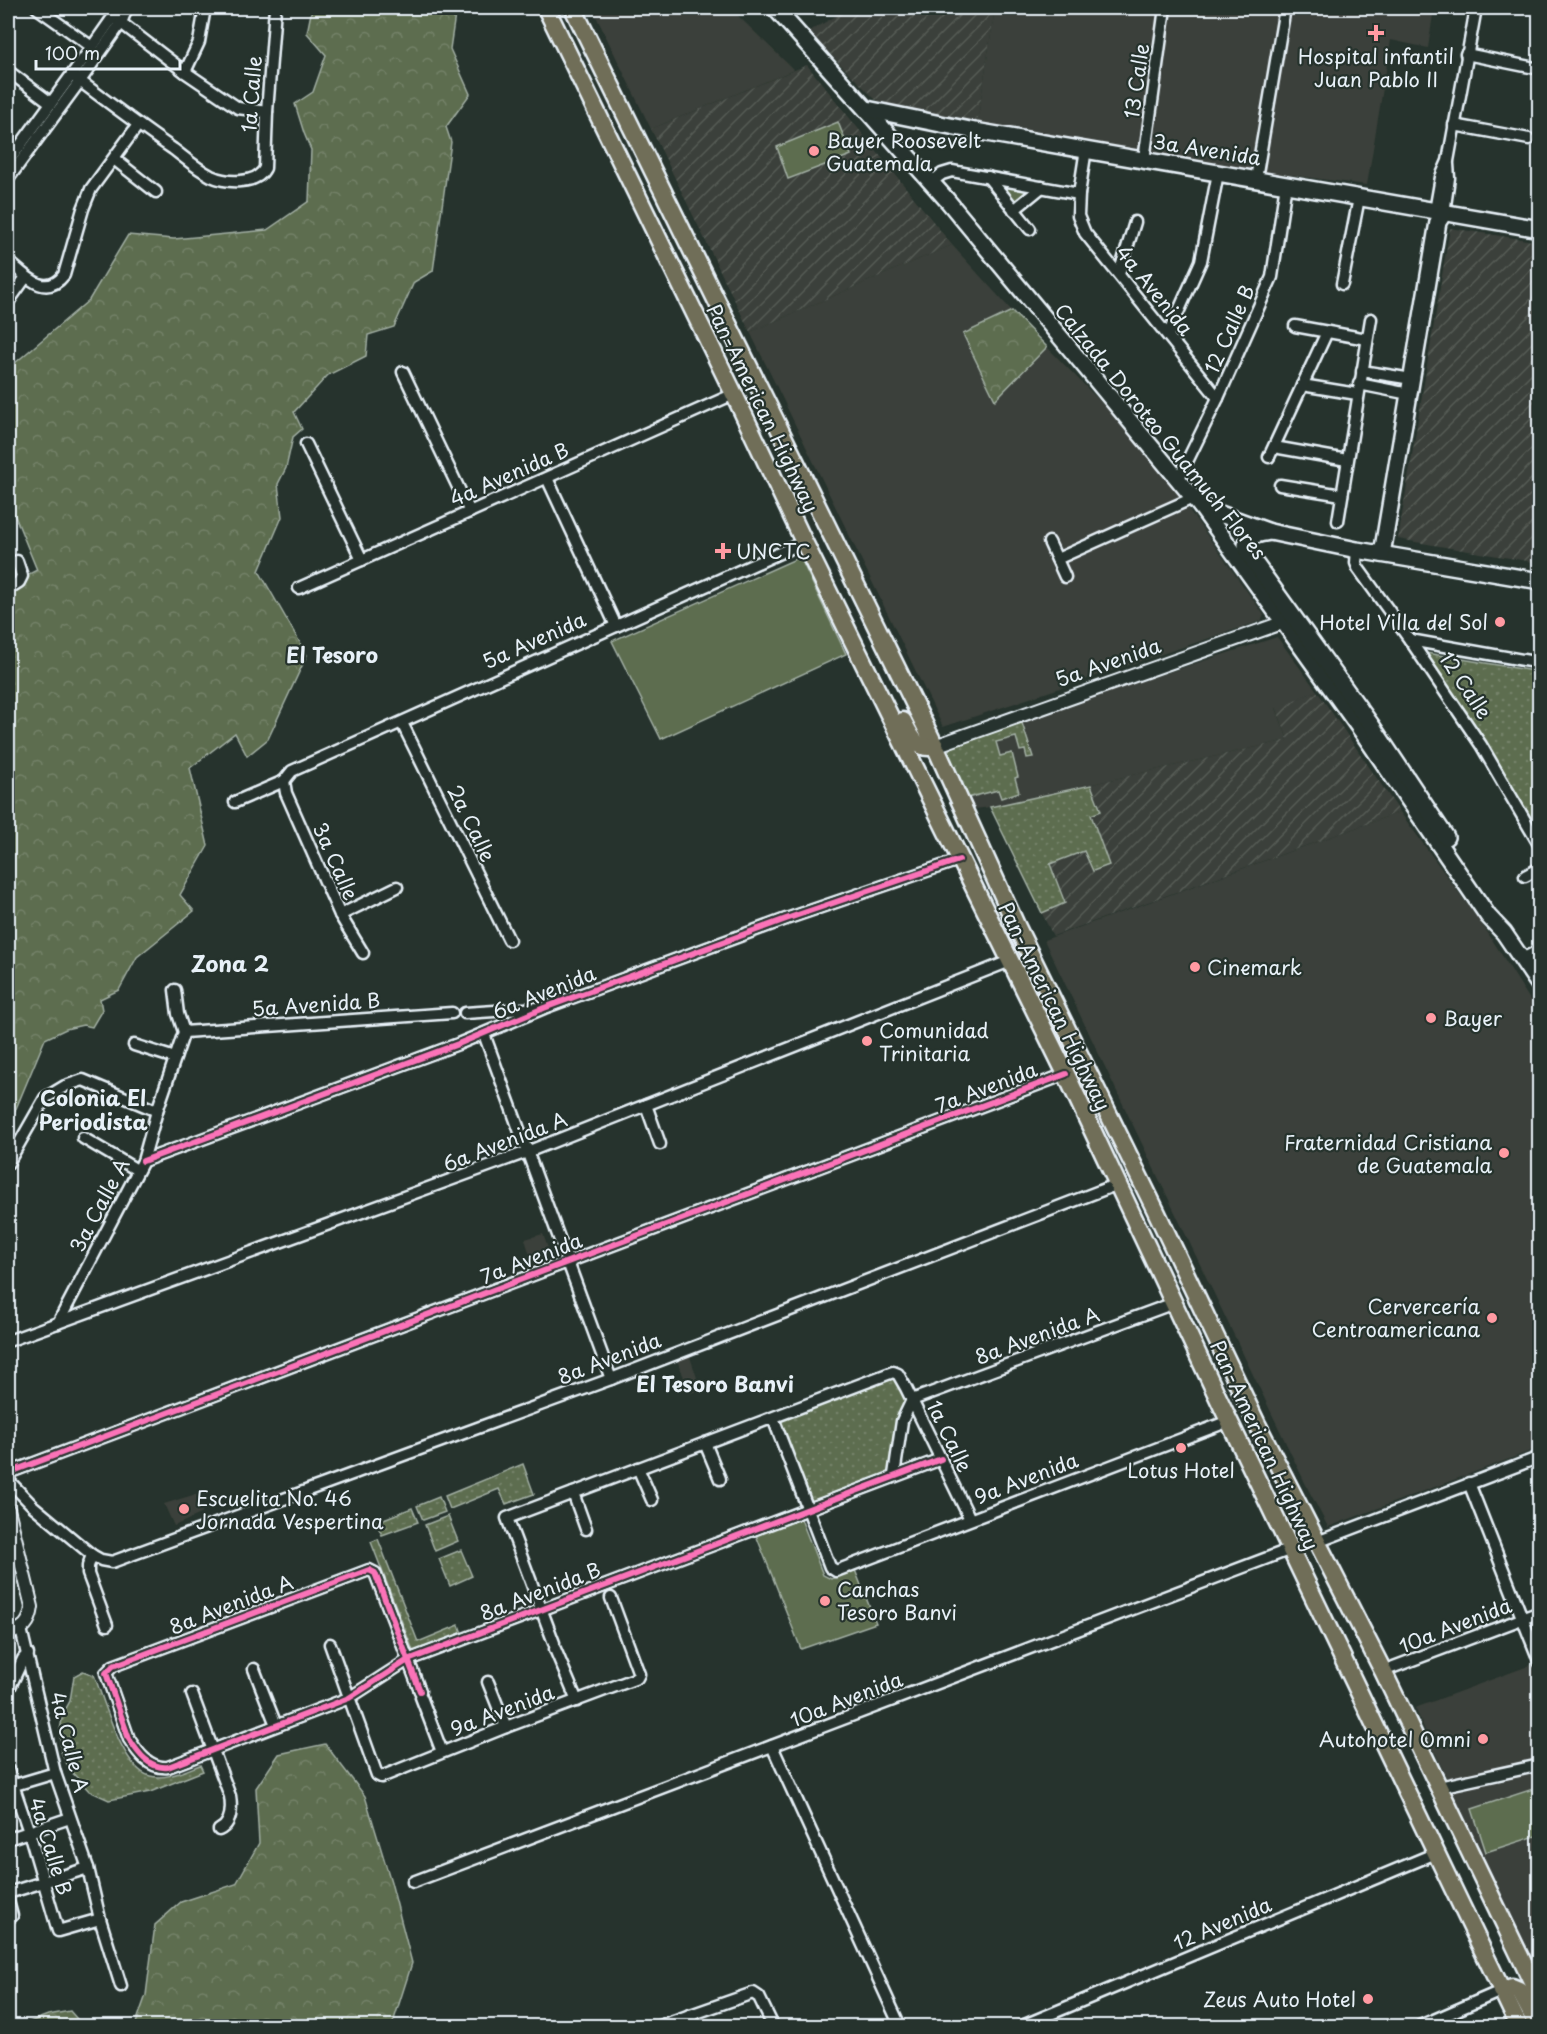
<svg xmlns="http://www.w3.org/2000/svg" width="1547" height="2034" viewBox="0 0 1547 2034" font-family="'Playpen Sans',sans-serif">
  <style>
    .built { fill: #3b403a }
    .industrial { fill: url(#industrial-furrows) }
    .grass { fill: #5d6d4f; stroke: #a2afa4; stroke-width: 1.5 }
    .forest { fill: url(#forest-crowns); stroke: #a2afa4; stroke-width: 1.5 }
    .park { fill: url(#park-dots); stroke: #a2afa4; stroke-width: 1.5 }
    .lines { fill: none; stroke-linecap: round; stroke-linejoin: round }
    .minor-casing { stroke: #e8f1f8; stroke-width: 15 }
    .tertiary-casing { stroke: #e8f1f8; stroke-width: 16 }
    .secondary-casing { stroke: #e8f1f8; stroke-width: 20 }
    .trunk-casing { stroke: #e8f1f8; stroke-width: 21 }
    .minor { stroke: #26332d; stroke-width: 10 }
    .tertiary { stroke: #26332d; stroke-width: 12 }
    .secondary { stroke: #26332d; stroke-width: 15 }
    .trunk { stroke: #706e59; stroke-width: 16 }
    .cycleway-casing { stroke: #26332d; stroke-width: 10 }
    .cycleway { stroke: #fb73b8; stroke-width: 6 }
    .poi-dot { fill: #ff9aa2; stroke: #26332d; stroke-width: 2 }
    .labels { text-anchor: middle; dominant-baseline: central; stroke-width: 4.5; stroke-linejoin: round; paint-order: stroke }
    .poi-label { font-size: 20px; fill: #e8f1f8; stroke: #26332d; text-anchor: start }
    .street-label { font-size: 20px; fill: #e8f1f8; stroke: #26332d }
    .neighbourhood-label { font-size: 21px; font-weight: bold; fill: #e8f1f8; stroke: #26332d }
    .quarter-label { font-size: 22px; font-weight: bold; fill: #e8f1f8; stroke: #26332d }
  </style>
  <defs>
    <pattern id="industrial-furrows" width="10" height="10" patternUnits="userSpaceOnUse" patternTransform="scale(1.5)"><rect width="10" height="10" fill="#3b403a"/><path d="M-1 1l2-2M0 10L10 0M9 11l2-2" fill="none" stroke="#575c57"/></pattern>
    <pattern id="forest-crowns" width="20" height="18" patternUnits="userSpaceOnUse" patternTransform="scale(1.5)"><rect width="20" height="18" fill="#5d6d4f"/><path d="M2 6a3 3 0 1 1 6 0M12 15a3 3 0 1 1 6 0" fill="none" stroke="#748269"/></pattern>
    <pattern id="park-dots" width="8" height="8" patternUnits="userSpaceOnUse" patternTransform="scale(1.5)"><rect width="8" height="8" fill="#5d6d4f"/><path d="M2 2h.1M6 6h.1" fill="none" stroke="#748269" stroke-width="1.8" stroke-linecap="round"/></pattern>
  </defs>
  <rect width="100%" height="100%" fill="#26332d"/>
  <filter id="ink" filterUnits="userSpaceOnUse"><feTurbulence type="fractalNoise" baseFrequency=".0167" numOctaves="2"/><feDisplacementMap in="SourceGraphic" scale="12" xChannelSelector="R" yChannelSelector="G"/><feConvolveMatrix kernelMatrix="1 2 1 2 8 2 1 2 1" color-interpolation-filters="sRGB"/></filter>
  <g filter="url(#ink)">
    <g class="built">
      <path d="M592 8H730L794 70 651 129Z"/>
      <path d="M995 8H1434L1428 48 1391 40 1367 185 1086 149 976 131Z"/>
      <path d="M952 245 1012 311 963 334 995 399 1047 347 1142 444 1264 615 1261 621 943 727 750 332Z"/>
      <path d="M1277 637 1317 691 1276 708 1288 740 990 807 975 809 967 798 949 748 1021 720Z"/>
      <path d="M1400 812 1486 930 1539 1014V1448L1328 1527 1308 1489 1044 940Z"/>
      <path d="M543 1234 550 1254 532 1262 525 1239Z"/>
      <path d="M689 1354 701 1390 690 1393 677 1360Z"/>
      <path d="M196 1494 203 1513 174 1526 164 1504Z"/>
      <path d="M1539 1662V1984L1415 1708Z"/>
    </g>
    <g class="industrial">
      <path d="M830 8H995L976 131 876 100 808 32 836 16Z"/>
      <path d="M807 65 952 245 750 332 651 129Z"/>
      <path d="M1450 228 1539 242V563L1398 539Z"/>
      <path d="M1317 691 1400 812 1053 936 990 807 1288 740 1276 707Z"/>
    </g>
    <g class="grass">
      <path d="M838 122 851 155 788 179 777 147Z"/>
      <path d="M800 557 846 654 661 739 612 641Z"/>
      <path d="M801 1519 823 1575 831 1579 855 1570 876 1623 801 1649 756 1535Z"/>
      <path d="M1539 1787V1835L1486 1852 1472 1809Z"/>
    </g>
    <g class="forest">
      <path d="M312 8H456L450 49 470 94 446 127 451 142 433 271 414 282 394 327 368 335 366 356 328 375 294 412 302 429 293 437 286 468 278 484 282 517 259 571 307 655 268 739 247 756 235 733 190 768 208 846 180 895 194 911 137 957 119 990 100 999 102 1010 92 1027 83 1025 66 1029 45 1039 10 1123H8V585L37 570 8 499V369L89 300 128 235 174 239 267 230 309 201 311 150 304 133 295 104 313 92 326 55 307 33Z"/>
      <path d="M1012 311 1047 347 995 400 963 334Z"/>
      <path d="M325 1744 365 1796 391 1882 412 1963 392 2026H135L146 1995 155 1925 181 1902 236 1884 259 1843 256 1788 279 1754Z"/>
      <path d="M70 2011 83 2026H19L48 2015Z"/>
    </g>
    <g class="park">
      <path d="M1000 184 1030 192 1016 204Z"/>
      <path d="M1426 653 1539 672V831Z"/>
      <path d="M1021 720 1033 757 1027 758 1025 750 1020 751 1016 737 996 742 1000 756 1012 753 1018 777 1015 778 1019 792 1001 798 998 790 967 798 947 753 952 745Z"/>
      <path d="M1091 785 1101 811 1091 815 1109 865 1093 871 1084 851 1050 864 1065 903 1042 913 990 807Z"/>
      <path d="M894 1375 908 1399 891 1473 810 1504 777 1420Z"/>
      <path d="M523 1464 534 1494 506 1504 499 1489 450 1509 445 1496Z"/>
      <path d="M439 1497 445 1512 423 1520 417 1506Z"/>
      <path d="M412 1508 418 1522 382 1535 376 1522Z"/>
      <path d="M448 1516 458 1541 435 1551 425 1525Z"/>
      <path d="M378 1539 418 1642 459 1625 463 1636 415 1656 371 1542Z"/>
      <path d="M461 1550 472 1576 450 1586 439 1559Z"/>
      <path d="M83 1671 94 1675C104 1699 122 1769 150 1776 167 1780 184 1771 200 1765L203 1771 150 1792 109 1800 89 1791 70 1770 61 1752 60 1730 63 1714 70 1701 74 1676Z"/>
    </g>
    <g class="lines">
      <defs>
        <g id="minor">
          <path d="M37 8 92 47"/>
          <path d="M116 19 185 72 238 108 267 112"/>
          <path d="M1466 54 1540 69"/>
          <path d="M8 71 51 103"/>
          <path d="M185 72 199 42 205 8"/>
          <path d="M72 75C105 100 138 125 173 149 185 158 197 169 211 176 226 183 257 185 265 168L267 112 275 8"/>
          <path d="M1454 125 1529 139"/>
          <path d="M1086 149 1079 194 1078 216 1085 233 1218 398"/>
          <path d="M114 159 156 192"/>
          <path d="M1144 160 1165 8"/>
          <path d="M8 162 92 47 113 17 116 8"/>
          <path d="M988 177 1030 229"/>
          <path d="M8 179 80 81 121 23 127 8"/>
          <path d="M1256 179 1285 8"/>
          <path d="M930 183 942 174 952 171 1079 194"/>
          <path d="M1014 210 1042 187"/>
          <path d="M1435 211 1441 177 1448 161 1476 8"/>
          <path d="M1444 213 1449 178 1448 164"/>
          <path d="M8 261C26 276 45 299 64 275L83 209 91 189 138 125"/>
          <path d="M1119 274 1135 222"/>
          <path d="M1342 284 1359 198"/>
          <path d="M8 302 26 277"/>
          <path d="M1295 326 1367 339"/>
          <path d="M1168 335 1201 261 1218 173"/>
          <path d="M1362 371 1412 379"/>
          <path d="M403 372 470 512"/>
          <path d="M1359 384 1409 394"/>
          <path d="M1302 385 1357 394"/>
          <path d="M306 444 362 560"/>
          <path d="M1274 447 1347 460"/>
          <path d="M1269 457 1327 332"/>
          <path d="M547 478 616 626"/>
          <path d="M1178 480 1218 398 1272 277 1286 184"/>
          <path d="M1280 485 1342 495"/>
          <path d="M1338 521 1371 319"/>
          <path d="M1049 542 1065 577"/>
          <path d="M1357 550 1356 563 1358 568 1410 640 1481 745 1540 846"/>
          <path d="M1057 559 1193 498"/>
          <path d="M299 588 734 394"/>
          <path d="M8 589 19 582 22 576 17 561"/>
          <path d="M1410 640 1540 663"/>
          <path d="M402 723 509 940"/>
          <path d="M284 781 286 793 340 915 363 953"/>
          <path d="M235 802 284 781 292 771 804 542"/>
          <path d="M1525 876 1540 868"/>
          <path d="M340 915 397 887"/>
          <path d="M1522 959 1540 950"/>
          <path d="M175 990 178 1014 184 1032"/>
          <path d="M465 1013 538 1008"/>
          <path d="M184 1032 452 1013"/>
          <path d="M484 1034 611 1379"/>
          <path d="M134 1045 175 1058"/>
          <path d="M646 1105 660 1144"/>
          <path d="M83 1138 137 1170"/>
          <path d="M143 1161 458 1044 544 1008 786 919 959 860"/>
          <path d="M8 1163 45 1098 65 1086 83 1080 157 1111"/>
          <path d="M58 1323 143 1161 157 1111 184 1032"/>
          <path d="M8 1341 527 1152 1010 961"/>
          <path d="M773 1418 830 1567 836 1571 1229 1421"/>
          <path d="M705 1443 720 1479"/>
          <path d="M638 1468 652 1500"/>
          <path d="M8 1473 1066 1074"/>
          <path d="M894 1475 902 1421 912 1400 1174 1303"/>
          <path d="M8 1480 33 1506 92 1555 101 1560 112 1562 611 1379 1118 1184"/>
          <path d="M1469 1483 1540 1663"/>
          <path d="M573 1493 586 1529"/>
          <path d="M1317 1542 1540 1457"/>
          <path d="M92 1555 88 1566V1574L107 1625"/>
          <path d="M21 1629 55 1773 88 1868 100 1919 121 1986"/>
          <path d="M554 1643 507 1518 893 1372 898 1374 906 1388 970 1519"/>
          <path d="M330 1644 377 1775 381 1777 506 1727 637 1678 639 1674 611 1598"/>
          <path d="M555 1649 577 1701"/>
          <path d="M254 1669 276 1725"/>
          <path d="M1383 1671 1540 1612"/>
          <path d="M488 1682 506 1727"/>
          <path d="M8 1691 23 1659 28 1654"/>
          <path d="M420 1691 375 1573 369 1570 113 1666 106 1673 129 1739C138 1753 149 1769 168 1767L349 1698 408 1660 941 1459"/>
          <path d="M192 1694 230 1796C232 1809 232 1824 219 1830"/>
          <path d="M421 1697 442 1752"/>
          <path d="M772 1746 900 2026"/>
          <path d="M8 1770 29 1832 58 1931 100 1919"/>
          <path d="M8 1787 55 1773"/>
          <path d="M1439 1787 1540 1765"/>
          <path d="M8 1839 70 1818"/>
          <path d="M413 1882 1291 1549"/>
          <path d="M8 1893 88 1868"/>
          <path d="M8 1901 12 1916"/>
          <path d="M689 2015 694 2026"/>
          <path d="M659 2026 753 1993 759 1997 773 2026"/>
          <path d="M1022 2026 1436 1853"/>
          <path d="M1420 2026 1501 1991"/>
        </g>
        <g id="tertiary">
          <path d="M935 746 1290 620"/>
          <path d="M8 1509 32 1607C30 1623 24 1630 8 1633"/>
        </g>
        <g id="secondary">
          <path d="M775 8 947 200 1201 507 1363 733 1488 916 1504 933 1540 986"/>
          <path d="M867 109 975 131 1540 229"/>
          <path d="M1201 507 1270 532 1357 550 1540 581"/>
          <path d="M1270 532C1260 534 1249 534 1246 545L1249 555 1372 726 1446 837"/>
          <path d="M1382 554 1438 222 1444 213"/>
        </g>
        <g id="trunk">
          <path d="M546 8 734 394 804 542 1066 1074 1229 1421 1519 2026"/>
          <path d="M573 8 935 746 1016 925 1155 1209 1257 1424 1383 1671 1540 1998"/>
          <path d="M903 721C910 735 916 751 935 746"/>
          <path d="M1501 1991 1512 1987 1519 1990 1538 2026"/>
        </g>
      </defs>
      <use href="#minor" class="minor-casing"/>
      <use href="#tertiary" class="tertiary-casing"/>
      <use href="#secondary" class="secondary-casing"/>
      <use href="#trunk" class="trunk-casing"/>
      <use href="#minor" class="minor"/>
      <use href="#tertiary" class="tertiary"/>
      <use href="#secondary" class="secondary"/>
      <use href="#trunk" class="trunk"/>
      <defs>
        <g id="cycleway">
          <path d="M143 1161 458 1044 544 1008 786 919 959 860"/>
          <path d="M8 1473 1066 1074"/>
          <path d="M420 1691 375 1573 369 1570 113 1666 106 1673 129 1739C138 1753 149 1769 168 1767L349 1698 408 1660 941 1459"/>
        </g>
      </defs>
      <use href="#cycleway" class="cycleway-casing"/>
      <use href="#cycleway" class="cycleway"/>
    </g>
  </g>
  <g class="poi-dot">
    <path d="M1373 24h6v6h6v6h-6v6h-6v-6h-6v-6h6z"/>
    <circle cx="814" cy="151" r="6"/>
    <path d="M720 542h6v6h6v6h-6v6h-6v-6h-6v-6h6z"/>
    <circle cx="1500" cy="622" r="6"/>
    <circle cx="1195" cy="967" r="6"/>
    <circle cx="1431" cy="1018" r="6"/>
    <circle cx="867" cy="1041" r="6"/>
    <circle cx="1504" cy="1153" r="6"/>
    <circle cx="1492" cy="1318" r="6"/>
    <circle cx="1181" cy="1448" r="6"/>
    <circle cx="184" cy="1509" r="6"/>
    <circle cx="825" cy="1601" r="6"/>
    <circle cx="1483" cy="1739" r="6"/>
    <circle cx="1368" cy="1999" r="6"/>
  </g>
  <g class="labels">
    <g class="poi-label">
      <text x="1376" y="56" text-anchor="middle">Hospital infantil<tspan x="1376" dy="23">Juan Pablo II</tspan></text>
      <text x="826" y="140">Bayer Roosevelt<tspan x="826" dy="23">Guatemala</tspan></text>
      <text x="736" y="551">UNCTC</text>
      <text x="1488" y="622" text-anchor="end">Hotel Villa del Sol</text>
      <text x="1207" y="967">Cinemark</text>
      <text x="1443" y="1018">Bayer</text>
      <text x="879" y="1030">Comunidad<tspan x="879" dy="23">Trinitaria</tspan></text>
      <text x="1492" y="1142" text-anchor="end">Fraternidad Cristiana<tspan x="1492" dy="23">de Guatemala</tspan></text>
      <text x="1480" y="1306" text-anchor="end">Cervercería<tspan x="1480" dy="23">Centroamericana</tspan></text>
      <text x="1181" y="1470" text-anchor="middle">Lotus Hotel</text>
      <text x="196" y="1498">Escuelita No. 46<tspan x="196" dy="23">Jornada Vespertina</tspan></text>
      <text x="837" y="1589">Canchas<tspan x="837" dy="23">Tesoro Banvi</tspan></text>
      <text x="1471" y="1739" text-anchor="end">Autohotel Omni</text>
      <text x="1356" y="1999" text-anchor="end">Zeus Auto Hotel</text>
    </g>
    <g class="street-label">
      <text transform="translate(1136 81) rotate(-82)">13 Calle</text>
      <text transform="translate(251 94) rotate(-86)">1a Calle</text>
      <text transform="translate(1207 149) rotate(9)">3a Avenida</text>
      <text transform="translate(1155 290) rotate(51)">4a Avenida</text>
      <text transform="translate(1229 329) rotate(-66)">12 Calle B</text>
      <text transform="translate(763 408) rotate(64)">Pan-American Highway</text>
      <text transform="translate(1161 431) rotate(51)">Calzada Doroteo Guamuch Flores</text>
      <text transform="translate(509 474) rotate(-24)">4a Avenida B</text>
      <text transform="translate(534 640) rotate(-24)">5a Avenida</text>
      <text transform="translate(1108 662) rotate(-19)">5a Avenida</text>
      <text transform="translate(1466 685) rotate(56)">12 Calle</text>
      <text transform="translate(472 823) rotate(64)">2a Calle</text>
      <text transform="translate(336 861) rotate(66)">3a Calle</text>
      <text transform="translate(544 992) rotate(-22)">6a Avenida</text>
      <text transform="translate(316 1004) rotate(-4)">5a Avenida B</text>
      <text transform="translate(1055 1006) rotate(64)">Pan-American Highway</text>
      <text transform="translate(986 1087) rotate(-21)">7a Avenida</text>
      <text transform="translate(505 1141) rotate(-21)">6a Avenida A</text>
      <text transform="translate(99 1205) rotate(-62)">3a Calle A</text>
      <text transform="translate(531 1258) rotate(-21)">7a Avenida</text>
      <text transform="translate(1037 1335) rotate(-20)">8a Avenida A</text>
      <text transform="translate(609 1358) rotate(-21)">8a Avenida</text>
      <text transform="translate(950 1436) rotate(64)">1a Calle</text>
      <text transform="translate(1265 1445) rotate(65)">Pan-American Highway</text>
      <text transform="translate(1026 1478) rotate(-21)">9a Avenida</text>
      <text transform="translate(540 1591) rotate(-21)">8a Avenida B</text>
      <text transform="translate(231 1604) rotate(-21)">8a Avenida A</text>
      <text transform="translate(1455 1625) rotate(-21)">10a Avenida</text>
      <text transform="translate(846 1699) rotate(-21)">10a Avenida</text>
      <text transform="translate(502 1710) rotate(-21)">9a Avenida</text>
      <text transform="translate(70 1742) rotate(76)">4a Calle A</text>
      <text transform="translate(51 1846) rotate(73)">4a Calle B</text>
      <text transform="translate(1222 1923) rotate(-23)">12 Avenida</text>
    </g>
    <g class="neighbourhood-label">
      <text x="332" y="654">El Tesoro</text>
      <text x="93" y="1097">Colonia El<tspan x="93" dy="24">Periodista</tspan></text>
      <text x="715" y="1383">El Tesoro Banvi</text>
    </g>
    <g class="quarter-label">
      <text x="230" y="962">Zona 2</text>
    </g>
  </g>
  <rect width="1547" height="2034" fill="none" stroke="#26332d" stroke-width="30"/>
  <rect x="15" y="15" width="1517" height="2004" fill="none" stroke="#e8f1f8" stroke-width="2" filter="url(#ink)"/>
  <path d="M36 60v9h144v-9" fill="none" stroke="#e8f1f8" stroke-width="3"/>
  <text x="45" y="60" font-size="18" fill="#e8f1f8" stroke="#26332d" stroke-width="4.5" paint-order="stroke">100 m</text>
</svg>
